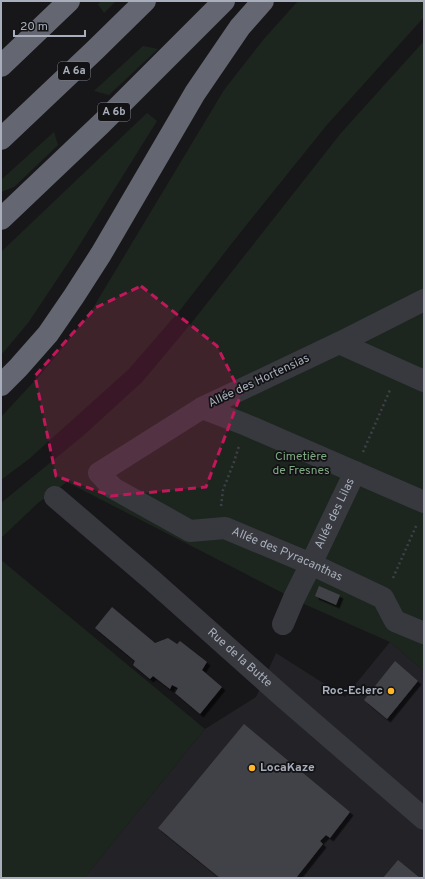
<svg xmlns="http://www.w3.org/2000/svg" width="425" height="879" viewBox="0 0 425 879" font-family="Overpass,sans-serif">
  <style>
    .built { fill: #232327 }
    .green { fill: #1d261e }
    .building { fill: #414247; filter: url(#shadow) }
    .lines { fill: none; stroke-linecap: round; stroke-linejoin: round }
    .path { stroke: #3e4046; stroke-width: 2.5; stroke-dasharray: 2 3; stroke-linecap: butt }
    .minor { stroke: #38393f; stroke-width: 22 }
    .highway { stroke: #646771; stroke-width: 22 }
    .marked { fill: #c2185b; fill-opacity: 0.2; stroke: #c2185b; stroke-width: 3; stroke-dasharray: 8 5; stroke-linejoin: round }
    .poi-dot { fill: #ffb62a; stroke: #121215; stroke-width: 1.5 }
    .labels { text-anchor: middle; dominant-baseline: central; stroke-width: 3.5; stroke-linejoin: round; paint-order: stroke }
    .shield { fill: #121215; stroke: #7b7f89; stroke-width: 1 }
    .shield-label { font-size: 11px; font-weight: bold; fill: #a8aebb }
    .street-label { font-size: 12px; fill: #a8aebb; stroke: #121215 }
    .park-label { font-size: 12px; fill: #7ea880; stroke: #121215 }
    .poi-label { font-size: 12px; font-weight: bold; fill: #a8aebb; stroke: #121215; text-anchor: end }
  </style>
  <defs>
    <filter id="shadow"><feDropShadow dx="3.5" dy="3.5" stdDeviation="0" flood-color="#0009"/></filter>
  </defs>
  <rect width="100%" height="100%" fill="#17171a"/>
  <path class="built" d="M390 642 424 671V878H84L205 729 256 697 276 653 345 697Z"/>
  <g class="green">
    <path d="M102 1H116L104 13 98 4Z"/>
    <path d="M298 1H424V17L326 126 236 238 181 309 129 369 29 459 1 480V417L40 375 87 318 224 90 263 40Z"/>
    <path d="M424 41V671L390 642 304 604 67 482 38 503 1 538V503L84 435 142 382 193 321 341 133Z"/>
    <path d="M143 46 158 49 109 95 94 91Z"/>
    <path d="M147 113 157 121 72 257 28 323 1 355V252Z"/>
    <path d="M54 132 58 145 14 187 1 192V180Z"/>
    <path d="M1 560 205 729 84 878H1Z"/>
  </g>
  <g class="building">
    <path d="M319 586 340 595 336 605 315 596Z"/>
    <path d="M112 607 155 643 168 638 177 644 180 641 207 662 202 670 222 687 200 714 175 693 178 688 172 685 170 689 153 676 150 679 133 665 135 661 95 628Z"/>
    <path d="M395 661 418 681 387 719 364 700Z"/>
    <path d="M244 724 350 812 330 838 326 835 320 841 323 844 296 878H220L158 828Z"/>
    <path d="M398 860 420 878H383Z"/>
  </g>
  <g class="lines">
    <g class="path">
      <path d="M363 452 390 390"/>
      <path d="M221 506 223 490 234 462 239 446"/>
      <path d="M393 578 417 524"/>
    </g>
    <g class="minor">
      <path id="s1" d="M424 300 339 343 202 408 99 473 113 488 190 531 225 528 311 564 383 598 395 621 424 633"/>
      <path d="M339 343 424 381"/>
      <path d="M202 408 244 424 424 502"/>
      <path id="s2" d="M55 497 153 581 282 696 424 819"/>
      <path id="s3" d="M283 624 294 598 311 564 355 472"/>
    </g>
    <g class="highway">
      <path d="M1 66 69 1"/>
      <path d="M1 139 95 50 145 1"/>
      <path d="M1 219 102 123 224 1"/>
      <path d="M1 385 18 368 48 334 74 296 101 254 195 93 240 27 263 1"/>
    </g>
  </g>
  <path class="marked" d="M141 286 217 346 241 394 206 487 111 496 56 476 35 376 95 308Z"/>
  <g class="poi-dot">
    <circle cx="391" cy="691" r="4"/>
    <circle cx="252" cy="768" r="4"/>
  </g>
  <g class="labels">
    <g class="shield">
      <rect x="58" y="62" width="32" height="18" rx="3"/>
      <rect x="98" y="103" width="32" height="18" rx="3"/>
    </g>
    <g class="shield-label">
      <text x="74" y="71">A 6a</text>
      <text x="114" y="112">A 6b</text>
    </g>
    <g class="street-label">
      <text transform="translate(259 381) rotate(-25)">Allée des Hortensias</text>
      <text stroke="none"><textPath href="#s3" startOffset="122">Allée des Lilas</textPath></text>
      <text stroke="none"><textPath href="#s1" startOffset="580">Allée des Pyracanthas</textPath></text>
      <text stroke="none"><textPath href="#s2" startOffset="245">Rue de la Butte</textPath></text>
    </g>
    <g class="park-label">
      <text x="301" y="457">Cimetière<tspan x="301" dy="14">de Fresnes</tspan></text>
    </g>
    <g class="poi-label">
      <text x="383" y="691">Roc-Eclerc</text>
      <text x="260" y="768" text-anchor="start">LocaKaze</text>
    </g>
  </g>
  <rect width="425" height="879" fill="none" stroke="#a8aebb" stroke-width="4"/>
  <path d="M14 30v6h71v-6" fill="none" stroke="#a8aebb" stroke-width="2"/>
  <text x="20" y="30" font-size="12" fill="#a8aebb" stroke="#121215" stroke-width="3" paint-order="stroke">20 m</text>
</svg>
